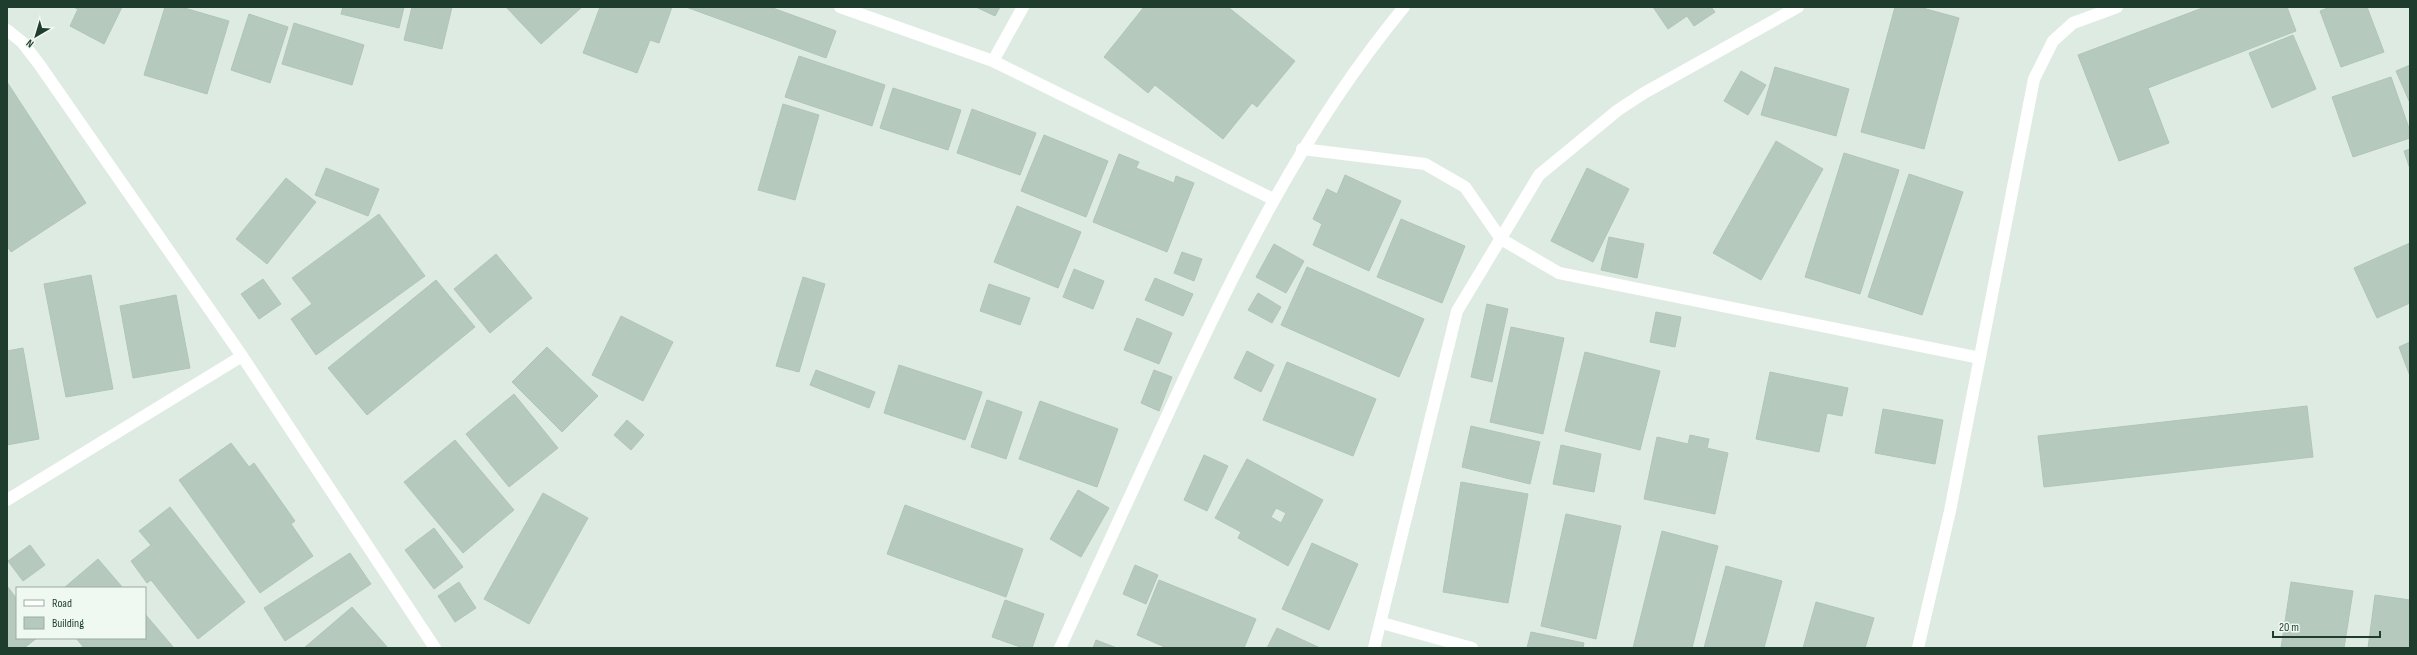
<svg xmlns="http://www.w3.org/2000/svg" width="2417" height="655" viewBox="0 0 2417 655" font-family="'Sofia Sans Condensed',sans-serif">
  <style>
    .building { fill: #b6c9bd; stroke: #b0c5b7; fill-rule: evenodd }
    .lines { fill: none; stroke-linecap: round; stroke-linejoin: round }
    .minor { stroke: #fff; stroke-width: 12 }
  </style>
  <rect width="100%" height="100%" fill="#deebe2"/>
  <g class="building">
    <path d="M73 7H122L104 44 70 26 78 9Z"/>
    <path d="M165 7H181L229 21 207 94 144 75Z"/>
    <path d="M343 7H404L399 28 341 14Z"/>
    <path d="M412 7H452L442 49 404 40Z"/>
    <path d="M506 7H582L541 44Z"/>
    <path d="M600 7H672L659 43 650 40 637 73 583 53Z"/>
    <path d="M686 7H770L836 31 826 58Z"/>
    <path d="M976 7H1000L995 16Z"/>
    <path d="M1144 7H1228L1295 61 1257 107 1252 103 1223 139 1155 85 1148 93 1104 57Z"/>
    <path d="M1653 7H1711L1715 12 1694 26 1687 16 1668 29Z"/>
    <path d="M1895 7H1919L1959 18 1924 149 1861 132Z"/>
    <path d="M2205 7H2287L2296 31 2148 88 2169 143 2119 161 2078 55Z"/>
    <path d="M2330 7H2367L2384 52 2341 67 2320 11Z"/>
    <path d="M249 14 288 27 270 83 231 70Z"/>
    <path d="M294 23 364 45 352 85 282 64Z"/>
    <path d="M2293 35 2316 89 2272 108 2249 53Z"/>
    <path d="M799 56 885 85 872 126 785 97Z"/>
    <path d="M2410 65V103L2396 71Z"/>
    <path d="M1775 67 1849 89 1836 136 1761 115Z"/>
    <path d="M1741 71 1766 85 1748 115 1724 101Z"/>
    <path d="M2391 77 2410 131V138L2353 157 2332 97Z"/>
    <path d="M7 82 86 203 11 252 7 246Z"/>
    <path d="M893 88 961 110 948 150 880 128Z"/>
    <path d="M783 104 819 115 795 200 758 190Z"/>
    <path d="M972 109 1036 133 1020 175 957 153Z"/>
    <path d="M1044 135 1108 161 1086 217 1021 191Z"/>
    <path d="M1776 141 1823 169 1761 280 1713 253Z"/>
    <path d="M2410 149V169L2404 151Z"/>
    <path d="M1844 153 1899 170 1860 294 1805 277Z"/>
    <path d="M1119 154 1139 162 1136 168 1174 183 1176 176 1194 183 1167 252 1093 222Z"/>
    <path d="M326 168 379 189 368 216 315 195Z"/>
    <path d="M1587 168 1629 189 1593 262 1551 241Z"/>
    <path d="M1909 174 1963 192 1922 315 1868 297Z"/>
    <path d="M1345 175 1401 201 1369 271 1313 245 1322 224 1313 219 1327 189 1337 194Z"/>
    <path d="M286 178 316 202 267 264 236 239Z"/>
    <path d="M1017 206 1081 232 1058 288 994 262Z"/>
    <path d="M379 214 425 276 316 355 291 319 312 304 292 278Z"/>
    <path d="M1401 219 1465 246 1442 303 1377 277Z"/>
    <path d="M1609 237 1644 244 1637 278 1601 270Z"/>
    <path d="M2410 243V303L2377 318 2354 268Z"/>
    <path d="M1274 244 1304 261 1286 293 1256 277Z"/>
    <path d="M1182 252 1202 259 1194 281 1174 273Z"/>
    <path d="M496 254 532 298 490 333 454 289Z"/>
    <path d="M1307 267 1424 319 1399 377 1281 325Z"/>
    <path d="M1074 269 1104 281 1093 309 1063 297Z"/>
    <path d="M91 275 113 389 66 397 44 284Z"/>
    <path d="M803 277 825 284 799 372 776 366Z"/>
    <path d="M1155 278 1193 294 1183 316 1145 300Z"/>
    <path d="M263 279 281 304 259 319 241 294Z"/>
    <path d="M436 280 475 327 367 415 328 368Z"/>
    <path d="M989 284 1030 298 1020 325 980 311Z"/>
    <path d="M1258 293 1281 307 1272 323 1248 310Z"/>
    <path d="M176 295 190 368 133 378 120 306Z"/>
    <path d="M1487 304 1508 309 1492 382 1471 377Z"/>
    <path d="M1656 312 1681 317 1675 347 1650 342Z"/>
    <path d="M621 316 673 342 643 401 592 375Z"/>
    <path d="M1137 318 1172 333 1159 364 1124 350Z"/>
    <path d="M1511 327 1564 338 1543 434 1490 422Z"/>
    <path d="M2410 342V376L2399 347Z"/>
    <path d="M547 347 598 396 562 432 512 382Z"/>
    <path d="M23 348 39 439 7 445V351Z"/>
    <path d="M1247 351 1274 365 1261 392 1234 378Z"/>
    <path d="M1585 352 1660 371 1640 450 1565 431Z"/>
    <path d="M1287 362 1376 399 1353 456 1263 420Z"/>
    <path d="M899 365 982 392 965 440 884 413Z"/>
    <path d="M816 370 875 392 869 408 810 385Z"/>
    <path d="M1154 370 1172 377 1159 411 1141 403Z"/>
    <path d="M1770 372 1848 388 1842 416 1827 413 1819 452 1756 439Z"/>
    <path d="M514 394 558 448 509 487 466 434Z"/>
    <path d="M987 400 1022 412 1006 459 971 447Z"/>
    <path d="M1040 401 1118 429 1097 487 1019 459Z"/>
    <path d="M2307 406 2313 457 2044 487 2038 436Z"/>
    <path d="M1883 409 1943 420 1935 464 1875 453Z"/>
    <path d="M627 420 644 435 631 450 614 435Z"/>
    <path d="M1471 426 1540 442 1530 484 1462 467Z"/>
    <path d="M1690 435 1709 439 1707 448 1728 453 1715 514 1644 499 1657 437 1688 444Z"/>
    <path d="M455 440 514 510 463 553 404 482Z"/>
    <path d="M231 443 249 467 254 463 295 521 291 524 313 556 260 593 179 480Z"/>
    <path d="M1561 445 1601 454 1594 492 1553 484Z"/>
    <path d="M1204 455 1228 466 1207 511 1184 500Z"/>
    <path d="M1247 459 1323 500 1288 566 1238 538 1241 532 1215 518ZM1276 508 1286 513 1281 523 1271 517Z"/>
    <path d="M1461 482 1528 494 1508 603 1443 592Z"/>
    <path d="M1078 490 1109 508 1081 557 1050 539Z"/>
    <path d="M543 493 588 518 529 624 484 599Z"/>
    <path d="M905 505 1023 549 1006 597 887 554Z"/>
    <path d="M170 507 245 602 198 639 151 580 147 583 131 561 151 545 139 531Z"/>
    <path d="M1566 514 1621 526 1596 639 1541 626Z"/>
    <path d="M434 528 463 567 434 589 405 550Z"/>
    <path d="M1662 531 1718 546 1692 648H1633Z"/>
    <path d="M1312 543 1358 564 1329 630 1282 609Z"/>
    <path d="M30 545 45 565 23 581 8 561Z"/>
    <path d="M350 553 371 584 285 641 264 608Z"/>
    <path d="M98 559 123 588H64Z"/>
    <path d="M1135 565 1158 575 1146 604 1123 594Z"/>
    <path d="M1726 566 1782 581 1764 648H1704Z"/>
    <path d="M1159 580 1256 619 1244 648H1167L1137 635Z"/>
    <path d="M459 582 476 608 455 622 438 596Z"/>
    <path d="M2291 582 2353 591 2344 648H2281Z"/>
    <path d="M7 586 17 599V638H37L24 648H7Z"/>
    <path d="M2375 595 2410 600V648H2368Z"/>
    <path d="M1005 600 1044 614 1032 648H1023L992 637Z"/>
    <path d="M1816 602 1874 618 1865 648H1803Z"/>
    <path d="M352 607 388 648H304Z"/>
    <path d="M145 614 174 648H84L76 638H145Z"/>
    <path d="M1277 628 1320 648H1267Z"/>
    <path d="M1531 632 1584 643 1583 648H1527Z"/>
    <path d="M1096 640 1117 648H1093Z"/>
  </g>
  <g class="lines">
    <g class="minor">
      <path d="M840 7 993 61 1273 199"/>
      <path d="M7 30 22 42 39 64 242 356 435 648"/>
      <path d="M993 61 1023 7"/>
      <path d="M1302 149 1425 164 1465 187 1501 239 1559 273 1980 358"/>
      <path d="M7 500 242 356"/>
      <path d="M1382 623 1472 648"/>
      <path d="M1060 648C1095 571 1131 495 1166 418 1233 272 1301 132 1404 7"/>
      <path d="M1374 648 1457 311 1539 175 1618 110 1644 93 1798 7"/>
      <path d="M1918 648 1950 511 2034 79 2053 41 2073 23 2117 7"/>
    </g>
  </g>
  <rect width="2417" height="655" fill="none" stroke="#1e3d2d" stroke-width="16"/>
  <rect x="16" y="587" width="130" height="52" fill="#eff8f1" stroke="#9bada3"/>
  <rect x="24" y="600" width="20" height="6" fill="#ffffff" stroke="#9bada3"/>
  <text x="52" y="607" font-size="12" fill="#1e3d2d">Road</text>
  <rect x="24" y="617" width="20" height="12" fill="#b6c9bd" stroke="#9bada3"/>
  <text x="52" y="627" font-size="12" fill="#1e3d2d">Building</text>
  <g transform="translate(36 36) rotate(218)" stroke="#eff8f1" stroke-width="3" paint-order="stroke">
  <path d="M0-3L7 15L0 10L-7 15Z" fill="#1e3d2d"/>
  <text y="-6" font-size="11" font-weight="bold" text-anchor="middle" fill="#1e3d2d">N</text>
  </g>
  <path d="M2273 631v6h107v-6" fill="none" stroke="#1e3d2d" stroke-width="2"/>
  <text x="2279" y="631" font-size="12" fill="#1e3d2d" stroke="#eff8f1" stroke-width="3" paint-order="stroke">20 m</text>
</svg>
